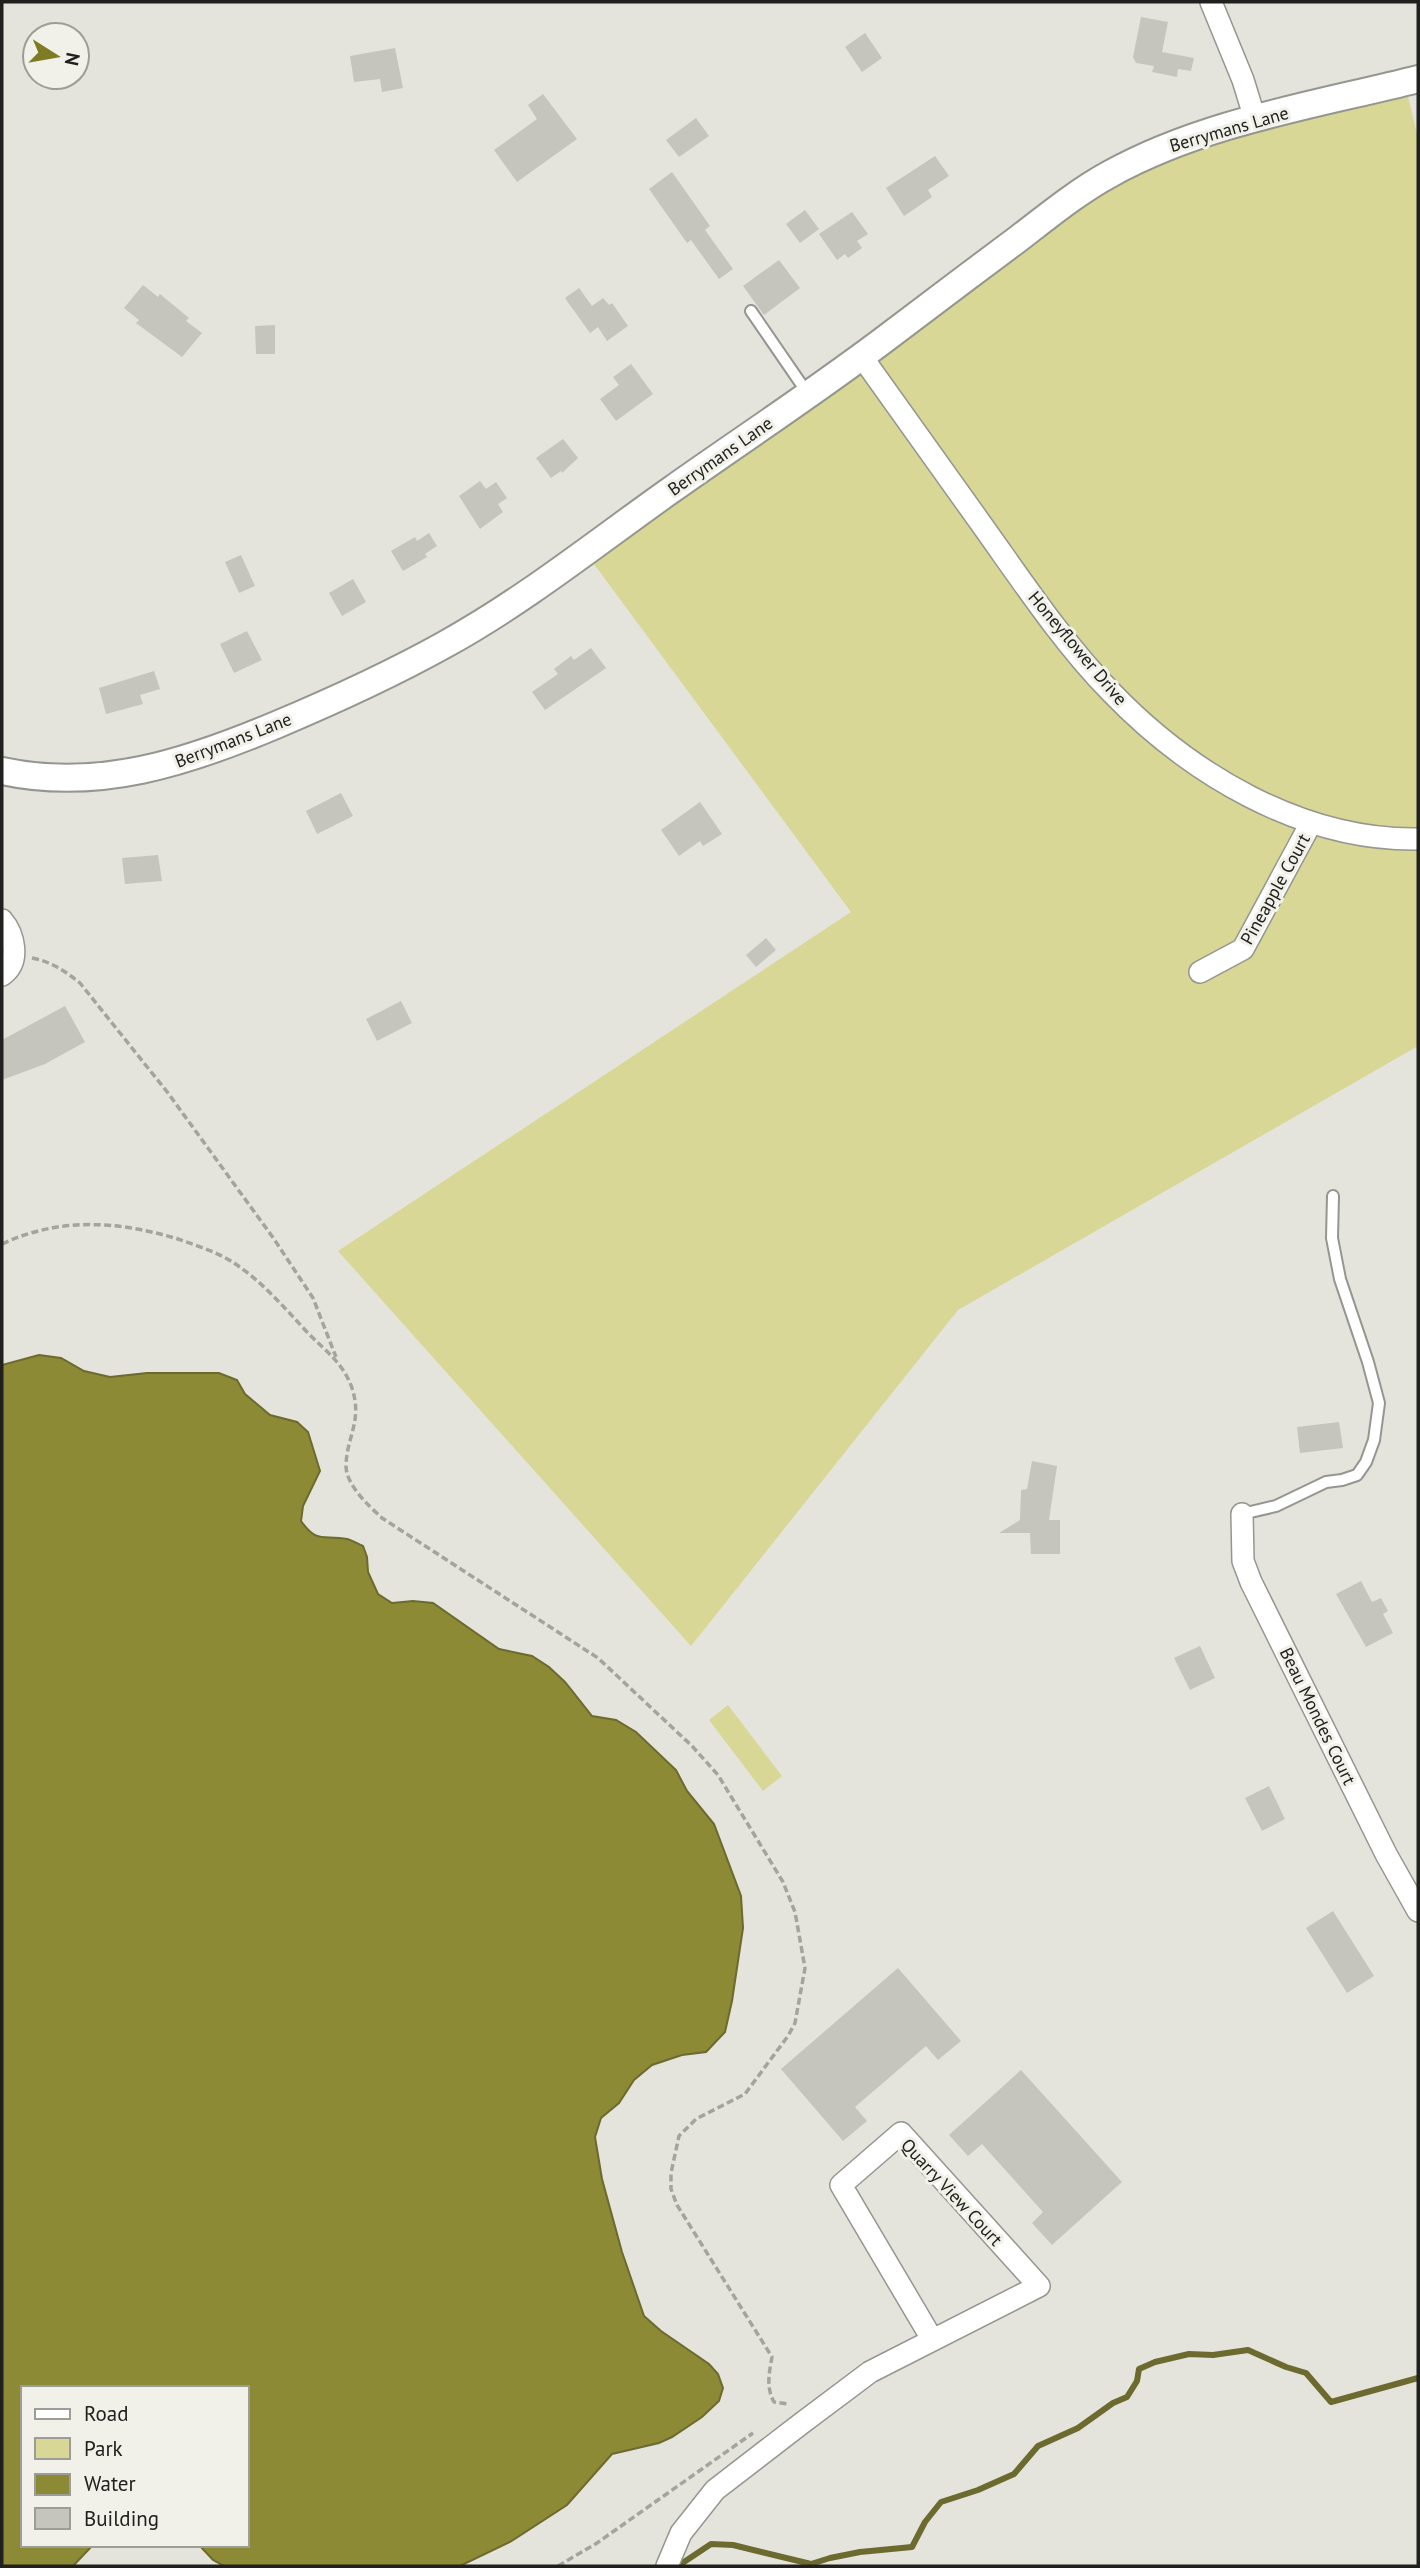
<svg xmlns="http://www.w3.org/2000/svg" width="1420" height="2568" viewBox="0 0 1420 2568" font-family="'PT Sans',sans-serif">
  <style>
    .green { fill: #d8d795 }
    .water { fill: #8c8a35; stroke: #6c6a2e; stroke-width: 2 }
    .lines { fill: none; stroke-linecap: round; stroke-linejoin: round }
    .stream { stroke: #6c6a2e; stroke-width: 6 }
    .building { fill: #c5c5be }
    .service-casing { stroke: #969690; stroke-width: 14 }
    .minor-casing { stroke: #969690; stroke-width: 24 }
    .tertiary-casing { stroke: #969690; stroke-width: 30 }
    .path { stroke: #a4a49e; stroke-width: 3.5; stroke-dasharray: 7 3.5; stroke-linecap: butt }
    .service { stroke: #fff; stroke-width: 10 }
    .minor { stroke: #fff; stroke-width: 21 }
    .tertiary { stroke: #fff; stroke-width: 26 }
    .labels { text-anchor: middle; dominant-baseline: central; stroke-width: 6; stroke-linejoin: round; paint-order: stroke }
    .street-label { font-size: 18px; fill: #20201e; stroke: #f1f1e9 }
  </style>
  <rect width="100%" height="100%" fill="#e4e4dc"/>
  <g class="green">
    <path d="M1407 92 1418 138V1046L958 1310 691 1646 338 1251 851 912 591 560 1112 185 1197 146Z"/>
    <path d="M728 1705 782 1776 763 1791 709 1720Z"/>
  </g>
  <path class="water" d="M39 1355 61 1358 84 1371 110 1377 147 1373H219L237 1380 245 1394 270 1415 297 1422 308 1432 320 1471 303 1506 301 1521C318 1545 324 1534 347 1539 352 1540 358 1544 363 1546L367 1557 368 1572 378 1594 392 1603 413 1601 433 1603 499 1649 532 1656 549 1667 565 1682 592 1716 616 1720 636 1732 676 1770 687 1791 714 1824 741 1896 743 1928 732 2001 725 2032 706 2052 682 2055 652 2065 634 2080 619 2103 601 2118 595 2137 602 2179 622 2252 644 2316 661 2331 709 2364 718 2374 723 2388 719 2401 702 2417 672 2437 659 2443 612 2454 567 2505 510 2542 460 2566H224L213 2560 199 2545H247V2388H23V2545H93L73 2566H2V1365Z"/>
  <g class="lines">
    <path class="stream" d="M678 2566 711 2544 733 2545 811 2564 830 2558 860 2552 912 2547 925 2522 941 2502 978 2490 1014 2474 1038 2446 1078 2428 1113 2403 1127 2397 1137 2381 1139 2369 1155 2362 1189 2354 1213 2355 1248 2350 1286 2367 1306 2373 1331 2402 1418 2378"/>
  </g>
  <g class="building">
    <path d="M1141 17 1168 22 1162 52 1194 58 1191 71 1178 69 1177 77 1152 72 1154 66 1136 63 1133 57Z"/>
    <path d="M865 33 882 58 862 72 845 47Z"/>
    <path d="M395 48 403 88 382 92 380 79 354 82 350 56Z"/>
    <path d="M543 94 577 139 517 182 494 150 537 119 528 105Z"/>
    <path d="M696 118 709 136 679 157 666 140Z"/>
    <path d="M935 156 949 176 928 190 932 197 904 216 886 188Z"/>
    <path d="M672 172 710 226 705 230 733 269 719 279 691 240 687 243 649 189Z"/>
    <path d="M805 210 819 229 800 243 786 224Z"/>
    <path d="M852 212 868 234 857 241 862 248 848 258 845 254 837 260 819 234Z"/>
    <path d="M779 260 800 288 764 315 743 286Z"/>
    <path d="M143 285 158 297 160 294 189 318 186 321 202 333 182 357 136 323 139 320 124 308Z"/>
    <path d="M579 288 592 306 603 298 609 305 612 303 628 326 607 341 598 327 590 333 565 298Z"/>
    <path d="M275 325V354H256L255 326Z"/>
    <path d="M631 364 653 394 616 421 600 399 619 385 613 377Z"/>
    <path d="M563 439 578 458 562 473 561 471 551 478 536 458Z"/>
    <path d="M480 481 486 489 496 482 507 498 498 504 503 512 480 529 459 496Z"/>
    <path d="M429 533 437 546 425 554 427 557 403 571 391 551 415 537 417 541Z"/>
    <path d="M241 555 255 586 239 593 225 562Z"/>
    <path d="M353 579 366 602 342 616 329 593Z"/>
    <path d="M247 631 262 660 234 673 220 644Z"/>
    <path d="M591 648 606 668 545 710 532 692 558 674 554 669 571 656 574 660Z"/>
    <path d="M154 671 160 689 140 695 143 704 106 714 99 688Z"/>
    <path d="M341 793 353 816 317 834 306 811Z"/>
    <path d="M700 802 722 834 703 846 700 841 679 856 661 830Z"/>
    <path d="M158 855 162 881 125 884 122 858Z"/>
    <path d="M766 938 776 950 756 967 746 955Z"/>
    <path d="M401 1001 412 1023 377 1041 366 1019Z"/>
    <path d="M65 1006 85 1042 45 1064 2 1080V1040Z"/>
    <path d="M1339 1422 1343 1448 1300 1453 1297 1427Z"/>
    <path d="M1032 1461 1057 1466 1049 1520H1060V1554H1031L1030 1533H999L1020 1520 1021 1490 1027 1489Z"/>
    <path d="M1361 1581 1372 1602 1381 1598 1388 1611 1383 1614 1393 1633 1366 1647 1336 1594Z"/>
    <path d="M1200 1646 1215 1678 1190 1690 1174 1658Z"/>
    <path d="M1269 1786 1285 1819 1262 1831 1245 1798Z"/>
    <path d="M1333 1911 1374 1976 1347 1993 1306 1928Z"/>
    <path d="M898 1968 961 2041 938 2060 926 2046 855 2107 867 2121 843 2141 781 2069Z"/>
    <path d="M1021 2070 1122 2182 1052 2245 1032 2223 1043 2212 982 2144 968 2156 949 2135Z"/>
  </g>
  <g class="lines">
    <defs>
      <g id="service">
        <path d="M751 311 808 394"/>
        <path d="M1242 1514 1276 1506 1326 1482 1342 1480 1357 1475 1366 1462 1374 1440 1379 1403 1368 1362 1340 1279 1332 1238 1333 1196"/>
      </g>
      <g id="minor">
        <path d="M1211 2 1243 80 1255 119"/>
        <path d="M862 357C902 413 942 469 982 525 1022 581 1063 643 1111 692 1190 774 1302 841 1418 839"/>
        <path d="M2 920C14 934 21 962 2 975"/>
        <path d="M1200 972 1243 949 1311 823"/>
        <path d="M1242 1514 1243 1561 1251 1582 1386 1854 1418 1911"/>
        <path d="M667 2566 681 2533 715 2490 802 2423 870 2372 1039 2286 901 2133 841 2185 932 2339"/>
      </g>
      <path id="tertiary" d="M2 771C98 792 188 762 276 725 333 701 390 675 444 645 524 601 596 543 671 490 743 439 818 390 889 336 931 304 975 271 1018 239 1048 216 1077 192 1110 174 1204 122 1315 105 1418 79"/>
    </defs>
    <use href="#service" class="service-casing"/>
    <use href="#minor" class="minor-casing"/>
    <use href="#tertiary" class="tertiary-casing"/>
    <g class="path">
      <path d="M32 958C52 962 65 971 80 983L168 1093 274 1239 313 1298 336 1357"/>
      <path d="M2 1244C59 1217 119 1221 178 1239 198 1246 220 1253 237 1265 263 1283 284 1307 306 1331 324 1350 343 1362 352 1388 363 1422 346 1437 346 1467 347 1486 369 1506 382 1518L598 1658 692 1746 718 1775 783 1882 795 1912 805 1968 795 2023 788 2036 745 2094 696 2119 679 2136 671 2173V2189L677 2205 772 2357C769 2373 766 2388 774 2402L789 2404"/>
      <path d="M558 2566 597 2543 753 2433"/>
    </g>
    <use href="#service" class="service"/>
    <use href="#minor" class="minor"/>
    <use href="#tertiary" class="tertiary"/>
  </g>
  <g class="labels">
    <g class="street-label">
      <text transform="translate(1229 129) rotate(-16)">Berrymans Lane</text>
      <text transform="translate(720 456) rotate(-35)">Berrymans Lane</text>
      <text transform="translate(1078 648) rotate(50)">Honeyflower Drive</text>
      <text transform="translate(233 740) rotate(-21)">Berrymans Lane</text>
      <text transform="translate(1275 889) rotate(-61)">Pineapple Court</text>
      <text transform="translate(1318 1716) rotate(64)">Beau Mondes Court</text>
      <text transform="translate(952 2192) rotate(47)">Quarry View Court</text>
    </g>
  </g>
  <rect width="1420" height="2568" fill="none" stroke="#20201e" stroke-width="7"/>
  <rect x="21" y="2386" width="228" height="161" fill="#f1f1e9" stroke="#9d9d98" stroke-width="2"/>
  <rect x="35" y="2409" width="35" height="10" fill="#ffffff" stroke="#9d9d98" stroke-width="2"/>
  <text x="84" y="2421" font-size="21" fill="#20201e">Road</text>
  <rect x="35" y="2438" width="35" height="21" fill="#d8d795" stroke="#9d9d98" stroke-width="2"/>
  <text x="84" y="2456" font-size="21" fill="#20201e">Park</text>
  <rect x="35" y="2474" width="35" height="21" fill="#8c8a35" stroke="#9d9d98" stroke-width="2"/>
  <text x="84" y="2491" font-size="21" fill="#20201e">Water</text>
  <rect x="35" y="2508" width="35" height="21" fill="#c5c5be" stroke="#9d9d98" stroke-width="2"/>
  <text x="84" y="2526" font-size="21" fill="#20201e">Building</text>
  <g transform="translate(56 56) rotate(101)"><circle r="33" fill="#f1f1e9" stroke="#9d9d98" stroke-width="2"/>
  <path d="M0-5L12 26L0 18L-12 26Z" fill="#7e7b22"/>
  <text y="-10" font-size="19" font-weight="bold" text-anchor="middle" fill="#20201e">N</text>
  </g>
</svg>
